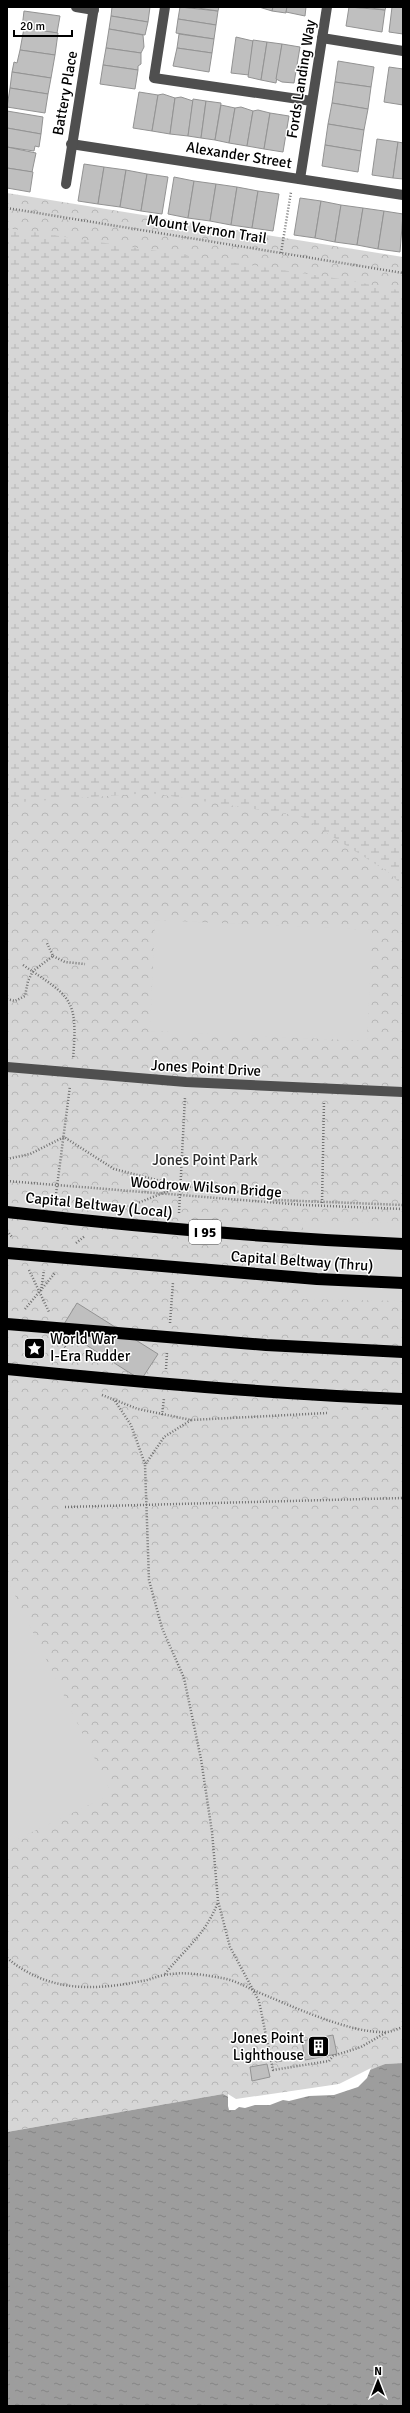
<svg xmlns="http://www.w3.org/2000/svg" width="410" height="2413" viewBox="0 0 410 2413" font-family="Signika,sans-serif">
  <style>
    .forest { fill: url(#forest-crowns) }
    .wetland { fill: url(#wetland-marsh) }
    .pitch { fill: #d6d6d6 }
    .water { fill: url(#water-ripples) }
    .pier { fill: #fff }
    .building { fill: #bfbfbf; stroke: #939393 }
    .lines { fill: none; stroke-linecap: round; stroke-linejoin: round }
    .path { stroke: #717171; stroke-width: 2.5; stroke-dasharray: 1 2; stroke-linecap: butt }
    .minor { stroke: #4f4f4f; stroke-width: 10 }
    .highway { stroke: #000; stroke-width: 12 }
    .labels { text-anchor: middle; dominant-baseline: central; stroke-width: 3; stroke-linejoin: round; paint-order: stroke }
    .shield { fill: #fff; stroke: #4c4c4c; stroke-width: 1 }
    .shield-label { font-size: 14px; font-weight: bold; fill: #000 }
    .street-label { font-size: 15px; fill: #000; stroke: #fff }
    .park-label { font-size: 15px; fill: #2d2d2d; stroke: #fff }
    .poi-label { font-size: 15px; fill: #000; stroke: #fff; text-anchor: start }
  </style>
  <defs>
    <pattern id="forest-crowns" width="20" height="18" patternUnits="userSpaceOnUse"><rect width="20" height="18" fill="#d6d6d6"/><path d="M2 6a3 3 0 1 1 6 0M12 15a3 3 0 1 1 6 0" fill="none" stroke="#b6b6b6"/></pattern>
    <pattern id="wetland-marsh" width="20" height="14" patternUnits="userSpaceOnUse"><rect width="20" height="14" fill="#d6d6d6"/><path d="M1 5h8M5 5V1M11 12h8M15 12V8" fill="none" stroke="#b6b6b6"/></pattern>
    <pattern id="water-ripples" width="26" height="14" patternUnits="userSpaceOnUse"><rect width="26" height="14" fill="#9d9d9d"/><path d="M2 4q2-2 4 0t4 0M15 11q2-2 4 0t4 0" fill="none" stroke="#858585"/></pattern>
  </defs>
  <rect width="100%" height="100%" fill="#fff"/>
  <path class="forest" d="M7 193 403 257V2063L385 2064 339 2086 236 2101 223 2094 7 2132Z"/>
  <path class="wetland" d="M7 228 347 280 403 291V887L391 874 300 816 150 793 7 803Z"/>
  <g class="pitch">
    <path d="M155 920 372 930 367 1041 150 1031Z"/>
    <path d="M303 1221 403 1223V1301L301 1299Z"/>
    <path d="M7 1579 112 1794 7 1844Z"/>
  </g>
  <path class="water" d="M403 2063V2406H7V2132L223 2094 236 2101 339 2086 360 2074 385 2064Z"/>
  <path class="pier" d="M371 2068 367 2078 358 2087 334 2095 309 2096 289 2101 283 2100 270 2105H255L245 2108 239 2107 235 2110H229L228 2106V2094L236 2099 339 2084Z"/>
  <g class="building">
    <path d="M112 7H150L148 22 111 16Z"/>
    <path d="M180 7 218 11 216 25 178 19Z"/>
    <path d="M191 7H219L218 11Z"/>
    <path d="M259 7H273L272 11Z"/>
    <path d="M273 7H287L286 13 272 11Z"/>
    <path d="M287 7H306L305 16 286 12Z"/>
    <path d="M349 7 385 10 382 32 346 26Z"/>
    <path d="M364 7H386L385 10Z"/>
    <path d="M392 7H403V34L389 32Z"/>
    <path d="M24 11 60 16 57 33 22 28Z"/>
    <path d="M111 16 148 22 145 35 109 29Z"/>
    <path d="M178 19 216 25 214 39 176 33Z"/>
    <path d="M24 28 58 33 55 55 20 50Z"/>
    <path d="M109 29 143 35 144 47 141 53 106 48Z"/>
    <path d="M179 34 214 39 212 53 177 48Z"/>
    <path d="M236 37 253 41 249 75 231 73Z"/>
    <path d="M253 40 267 42 261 80 248 77Z"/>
    <path d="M267 42 282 44 276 83 261 80Z"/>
    <path d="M282 44 300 47 294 83 282 82 276 79Z"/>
    <path d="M106 48 141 53V64L138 66V70L103 65Z"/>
    <path d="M177 48 212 53 209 72 173 66Z"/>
    <path d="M20 50 55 55 51 78 12 72 14 62 17 63Z"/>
    <path d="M338 61 374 67 371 87 335 82Z"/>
    <path d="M103 65 138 70 135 89 100 84Z"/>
    <path d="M389 67 403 69V105L384 102Z"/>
    <path d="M12 72 51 78 48 94 10 88Z"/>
    <path d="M335 82 371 87 368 109 332 103Z"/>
    <path d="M10 88 48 94 45 113 7 107Z"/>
    <path d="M139 92 158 95 152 131 133 128Z"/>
    <path d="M163 94 175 98 170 134 152 131 158 95Z"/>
    <path d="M181 97 193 101 188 136 170 134 175 98Z"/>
    <path d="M193 99 206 101 201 138 188 136Z"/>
    <path d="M206 101 221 103 215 140 201 138Z"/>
    <path d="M332 103 368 109 364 130 328 124Z"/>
    <path d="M221 105 235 108 229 143 215 140Z"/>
    <path d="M241 107 253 111 247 146 229 143 235 108Z"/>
    <path d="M258 110 270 113 264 149 247 146 253 111Z"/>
    <path d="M7 111 43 117 41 134 7 128Z"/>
    <path d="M270 113 289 116 283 152 264 149Z"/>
    <path d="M328 124 364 130 361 151 325 145Z"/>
    <path d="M7 128 41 134 39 147 35 146 34 151 7 147Z"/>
    <path d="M377 139 398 142 393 178 372 175Z"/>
    <path d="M398 142 403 143V179L393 178Z"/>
    <path d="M325 145 361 151 358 172 322 166Z"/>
    <path d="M7 147 36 153 32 172 7 168Z"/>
    <path d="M84 164 104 167 98 204 78 201Z"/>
    <path d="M104 167 126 170 120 207 98 204Z"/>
    <path d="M7 168 33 172 30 192 7 188Z"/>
    <path d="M126 170 147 174 141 211 120 207Z"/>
    <path d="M147 174 168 177 162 214 141 211Z"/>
    <path d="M174 177 194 181 188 218 168 214Z"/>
    <path d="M194 181 216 184 210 221 188 218Z"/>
    <path d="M216 184 237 187 231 225 210 221Z"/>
    <path d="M237 187 258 191 252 228 231 225Z"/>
    <path d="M258 191 279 194 273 231 252 228Z"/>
    <path d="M300 198 321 201 315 238 294 235Z"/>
    <path d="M321 201 341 205 335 242 315 238Z"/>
    <path d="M341 205 363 208 357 245 335 242Z"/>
    <path d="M363 208 384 211 378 249 357 245Z"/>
    <path d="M384 211 403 214 400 252 378 249Z"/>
    <path d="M77 1303 158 1354 141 1380 61 1329Z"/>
    <path d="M333 2035 337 2054 305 2060 302 2041Z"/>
    <path d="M275 2056H281L282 2061 276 2062Z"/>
    <path d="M267 2064 270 2077 252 2081 250 2067Z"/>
  </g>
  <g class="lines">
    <g class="path">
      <path d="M7 208 403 273"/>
      <path d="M281 253 291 192"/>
      <path d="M53 956 65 962 85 964"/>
      <path d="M23 965C72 998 78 998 73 1059"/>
      <path d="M7 999 15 1001 25 996 28 981 33 971 53 956 47 943"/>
      <path d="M7 1159 30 1154 64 1137 114 1169 181 1186"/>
      <path d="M7 1181 304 1205 403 1209"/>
      <path d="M55 1202 70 1086"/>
      <path d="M322 1203 324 1102"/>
      <path d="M125 1208 181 1186 224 1189 276 1200 403 1205"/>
      <path d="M179 1213 185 1097"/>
      <path d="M7 1231 12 1237"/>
      <path d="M76 1243 85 1236"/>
      <path d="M29 1270 49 1312"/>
      <path d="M41 1291 44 1270"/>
      <path d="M25 1309 55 1273"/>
      <path d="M170 1323 173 1282"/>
      <path d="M63 1344 74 1360"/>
      <path d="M166 1369 167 1352"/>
      <path d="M102 1395 138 1409 191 1420 327 1413"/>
      <path d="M115 1401 131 1425 145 1464"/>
      <path d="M162 1415 164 1398"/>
      <path d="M191 1420 164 1437 145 1465 149 1580 162 1628 184 1678 201 1759 212 1832 218 1901 230 1947 259 2001 273 2070 329 2061 333 2056 361 2047 387 2032"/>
      <path d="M65 1507 403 1498"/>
      <path d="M7 1958C48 1992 92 1991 142 1981 150 1980 157 1976 165 1975 183 1971 205 1975 222 1978 233 1980 243 1985 253 1990 287 2004 350 2034 386 2032 391 2032 397 2029 403 2027"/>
      <path d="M165 1974C185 1949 206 1934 218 1902"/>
    </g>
    <g class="minor">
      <path d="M76 7 94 10"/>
      <path d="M165 7 154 78 312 101"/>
      <path d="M322 38 403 51"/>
      <path d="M71 144 403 195"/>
      <path d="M300 179 327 7"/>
      <path d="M66 184 94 7"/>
      <path d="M7 1067 186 1082 403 1092"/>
    </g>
    <g class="highway">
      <path d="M7 1212C139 1227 271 1238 403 1244"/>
      <path d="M7 1253 317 1279 403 1283"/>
      <path d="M7 1324 266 1345 403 1352"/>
      <path d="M7 1369C139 1382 271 1394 403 1399"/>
    </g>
  </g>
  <defs>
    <symbol id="sight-square" viewBox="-11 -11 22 22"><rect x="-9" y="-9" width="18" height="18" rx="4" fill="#000" stroke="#fff"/><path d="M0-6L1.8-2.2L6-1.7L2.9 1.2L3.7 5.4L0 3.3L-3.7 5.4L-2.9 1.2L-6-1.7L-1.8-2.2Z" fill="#fff"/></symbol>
    <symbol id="building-square" viewBox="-11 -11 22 22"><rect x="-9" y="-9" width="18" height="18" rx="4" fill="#000" stroke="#fff"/><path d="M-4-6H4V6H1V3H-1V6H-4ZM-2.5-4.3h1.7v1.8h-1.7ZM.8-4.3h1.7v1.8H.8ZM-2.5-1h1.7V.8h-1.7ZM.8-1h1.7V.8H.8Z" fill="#fff"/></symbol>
  </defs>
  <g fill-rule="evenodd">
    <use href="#sight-square" x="22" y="1336" width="25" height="25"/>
    <use href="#building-square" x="306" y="2034" width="25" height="25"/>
  </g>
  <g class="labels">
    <rect class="shield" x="189" y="1220" width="32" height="24" rx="3"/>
    <g class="shield-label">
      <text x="205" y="1232">I 95</text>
    </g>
    <g class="street-label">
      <text transform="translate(301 79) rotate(-81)">Fords Landing Way</text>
      <text transform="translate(65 93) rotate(-80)">Battery Place</text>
      <text transform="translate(239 155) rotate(9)">Alexander Street</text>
      <text transform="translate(207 229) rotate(9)">Mount Vernon Trail</text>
      <text transform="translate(206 1068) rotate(3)">Jones Point Drive</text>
      <text transform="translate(206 1187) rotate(4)">Woodrow Wilson Bridge</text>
      <text transform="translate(99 1205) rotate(6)">Capital Beltway (Local)</text>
      <text transform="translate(302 1261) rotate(4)">Capital Beltway (Thru)</text>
    </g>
    <g class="park-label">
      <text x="205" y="1160">Jones Point Park</text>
    </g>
    <g class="poi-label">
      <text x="50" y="1339">World War<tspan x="50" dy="17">I-Era Rudder</tspan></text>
      <text x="304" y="2038" text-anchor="end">Jones Point<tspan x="304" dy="17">Lighthouse</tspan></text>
    </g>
  </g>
  <rect width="410" height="2413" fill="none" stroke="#000000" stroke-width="16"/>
  <g transform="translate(378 2381)" stroke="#ffffff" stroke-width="3" paint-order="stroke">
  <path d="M0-3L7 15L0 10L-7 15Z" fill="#000000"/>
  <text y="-6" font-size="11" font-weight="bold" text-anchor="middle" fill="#000000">N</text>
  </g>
  <path d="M14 30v6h58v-6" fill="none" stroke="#000000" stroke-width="2"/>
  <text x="20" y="30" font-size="12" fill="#000000" stroke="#ffffff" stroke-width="3" paint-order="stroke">20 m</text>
</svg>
